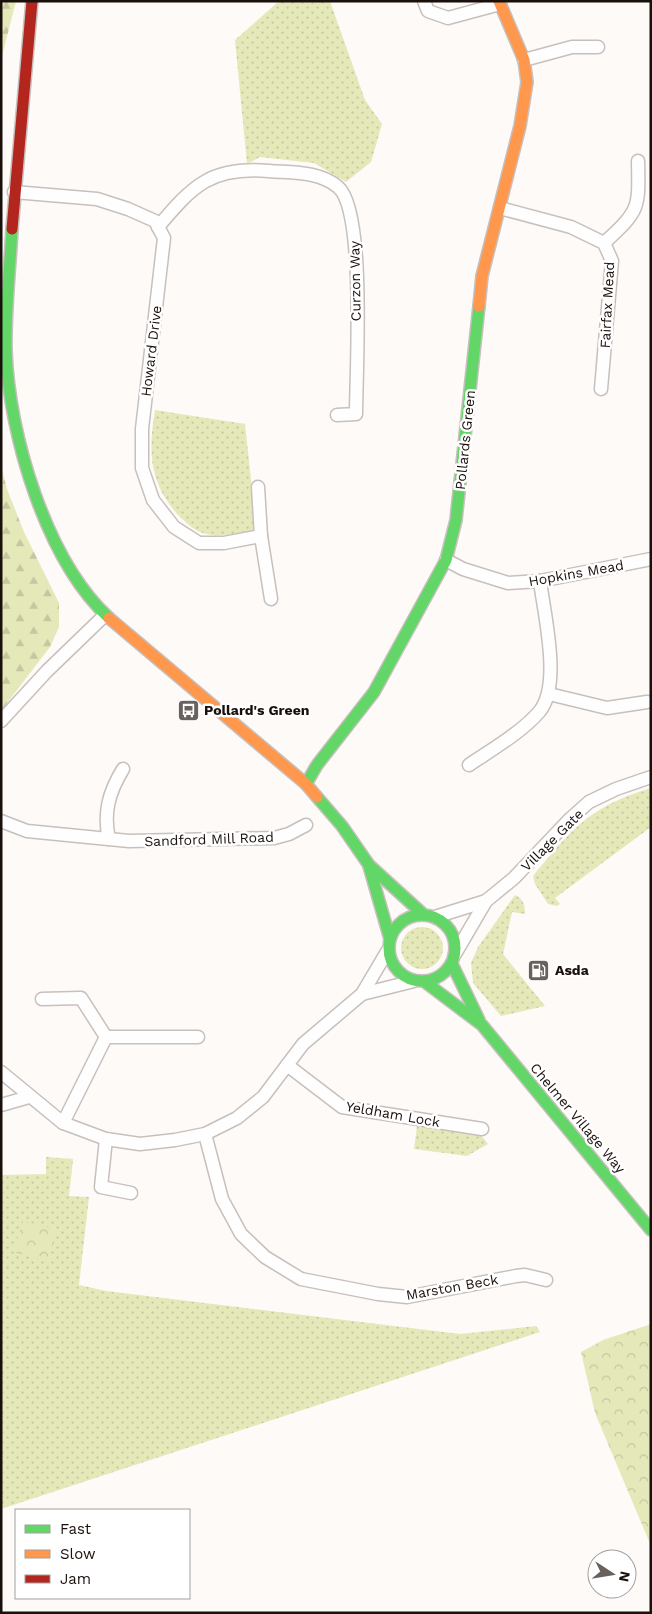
<svg xmlns="http://www.w3.org/2000/svg" width="652" height="1614" viewBox="0 0 652 1614" font-family="'Work Sans',sans-serif">
  <style>
    .grass { fill: url(#grass-dots) }
    .forest { fill: url(#forest-firs) }
    .park { fill: url(#park-crowns) }
    .lines { fill: none; stroke-linecap: round; stroke-linejoin: round }
    .street-casing { stroke: #c7c0bd; stroke-width: 15 }
    .fast-casing { stroke: #c7c0bd; stroke-width: 14 }
    .slow-casing { stroke: #c7c0bd; stroke-width: 14 }
    .jam-casing { stroke: #c7c0bd; stroke-width: 14 }
    .street { stroke: #fffefe; stroke-width: 12 }
    .fast { stroke: #63d668; stroke-width: 11 }
    .slow { stroke: #ff974d; stroke-width: 11 }
    .jam { stroke: #b3261e; stroke-width: 11 }
    .labels { text-anchor: middle; dominant-baseline: central; stroke-width: 5; stroke-linejoin: round; paint-order: stroke }
    .street-label { font-size: 14px; fill: #190f0b; stroke: #fff }
    .poi-label { font-size: 14px; font-weight: bold; fill: #190f0b; stroke: #fff; text-anchor: start }
  </style>
  <defs>
    <pattern id="grass-dots" width="8" height="8" patternUnits="userSpaceOnUse" patternTransform="scale(1.25)"><rect width="8" height="8" fill="#e5e9ba"/><path d="M2 2h.1M6 6h.1" fill="none" stroke="#c4c79f" stroke-width="1.8" stroke-linecap="round"/></pattern>
    <pattern id="forest-firs" width="22" height="20" patternUnits="userSpaceOnUse" patternTransform="scale(1.25)"><rect width="22" height="20" fill="#e5e9ba"/><path d="M5 1l3.5 6h-7zM16 11l3.5 6h-7z" fill="#c4c79f"/></pattern>
    <pattern id="park-crowns" width="20" height="18" patternUnits="userSpaceOnUse" patternTransform="scale(1.25)"><rect width="20" height="18" fill="#e5e9ba"/><path d="M2 6a3 3 0 1 1 6 0M12 15a3 3 0 1 1 6 0" fill="none" stroke="#c4c79f"/></pattern>
  </defs>
  <rect width="100%" height="100%" fill="#fdfaf8"/>
  <g class="grass">
    <path d="M279 1H330L365 100 382 124 371 162 346 182 314 163 260 157 247 164 235 40Z"/>
    <path d="M155 410 245 424 254 507 253 531C237 534 218 538 203 533 193 530 185 522 178 515 149 483 148 451 155 410Z"/>
    <path d="M651 788V827L555 898 560 904 557 906 548 904 535 884 533 876C573 828 589 807 651 788Z"/>
    <path d="M515 895C524 899 525 906 525 914L512 912 503 954 545 1006 501 1016 473 983 471 963 478 947Z"/>
    <circle cx="422" cy="948" r="21"/>
    <path d="M417 1126 481 1135 488 1144 467 1156 414 1149Z"/>
    <path d="M46 1157 73 1159 69 1196 89 1197 79 1285 106 1291 460 1334 536 1326 540 1332 1 1509V1175L46 1174Z"/>
  </g>
  <g class="forest">
    <path d="M1 1H16L1 60Z"/>
    <path d="M1 466 7 489 24 532 59 603V627L50 647 1 711Z"/>
  </g>
  <g class="park">
    <path d="M23 1221 58 1230 48 1261 13 1252Z"/>
    <path d="M651 1324V1546L595 1413 581 1352 603 1340Z"/>
  </g>
  <g class="lines">
    <defs>
      <g id="street">
        <path d="M424 1 428 11 448 18 500 4"/>
        <path d="M524 60 572 47H598"/>
        <path d="M14 192 97 199 128 209 155 221 164 238 142 429V468L153 500 174 527 199 543H224L261 536 271 599"/>
        <path d="M500 208 571 227 604 243 612 261 601 389"/>
        <path d="M158 227C193 185 212 166 269 171 292 173 319 171 338 187 366 210 356 374 356 414L337 415"/>
        <path d="M604 243C640 210 639 209 638 161"/>
        <path d="M258 487 261 536"/>
        <path d="M446 560 463 569 508 583 540 581 651 559"/>
        <path d="M549 694 607 708 647 702"/>
        <path d="M1 721 47 671 105 615"/>
        <path d="M469 765C491 750 522 732 539 712 562 686 544 614 540 581"/>
        <path d="M1 821 27 831 129 841 274 838 289 834 306 825"/>
        <path d="M109 839C103 813 109 792 123 769"/>
        <path d="M435 917 486 901"/>
        <path d="M455 954 486 901 514 878 570 819 589 802 616 789 651 777"/>
        <path d="M362 994 414 981"/>
        <path d="M42 999 81 998 106 1037"/>
        <path d="M287 1065 342 1107 482 1129"/>
        <path d="M1 1072 63 1123 106 1139 140 1144 175 1140 205 1134 237 1118 263 1097 303 1044 362 994 388 950"/>
        <path d="M1 1105 29 1097"/>
        <path d="M63 1123 106 1037H198"/>
        <path d="M205 1134 222 1199 241 1234 265 1257 301 1279 378 1294 407 1297 516 1276 525 1275 546 1280"/>
        <path d="M106 1139 101 1187 131 1193"/>
      </g>
      <g id="fast">
        <path d="M12 229C10 269 5 311 6 351 9 435 46 560 109 618"/>
        <path d="M306 784 317 765 374 692 446 560 456 520 479 306"/>
        <path d="M317 797 342 826 369 865 424 915"/>
        <path d="M369 866 390 939"/>
        <circle cx="422" cy="948" r="33"/>
        <path d="M452 964 479 1020"/>
        <path d="M425 982 482 1025 651 1230"/>
      </g>
      <g id="slow">
        <path d="M479 306 482 276 520 126 527 82 524 60 499 1"/>
        <path d="M109 618 306 784 317 797"/>
      </g>
      <path id="jam" d="M12 229 32 1"/>
    </defs>
    <use href="#street" class="street-casing"/>
    <use href="#fast" class="fast-casing"/>
    <use href="#slow" class="slow-casing"/>
    <use href="#jam" class="jam-casing"/>
    <use href="#street" class="street"/>
    <use href="#fast" class="fast"/>
    <use href="#slow" class="slow"/>
    <use href="#jam" class="jam"/>
  </g>
  <defs>
    <symbol id="bus-square" viewBox="-11 -11 22 22"><rect x="-9" y="-9" width="18" height="18" rx="4" fill="#69615e" stroke="#fff"/><path d="M-5-6H5V4H4V6H2V4H-2V6H-4V4H-5ZM-3.5-4V0h7V-4ZM-3.5 1.2v1.5H-2V1.2ZM2 1.2v1.5H3.5V1.2Z" fill="#fff"/></symbol>
    <symbol id="fuel-square" viewBox="-11 -11 22 22"><rect x="-9" y="-9" width="18" height="18" rx="4" fill="#69615e" stroke="#fff"/><path d="M-5.5-6h7V0h2V4h1.3V-2.5L3-4.5l.8-.8L6-3V5H2.5V1h-1V6h-7ZM-4.2-4.7v3.2H.2V-4.7Z" fill="#fff"/></symbol>
  </defs>
  <g fill-rule="evenodd">
    <use href="#bus-square" x="176" y="698" width="25" height="25"/>
    <use href="#fuel-square" x="526" y="958" width="25" height="25"/>
  </g>
  <g class="labels">
    <g class="street-label">
      <text transform="translate(355 281) rotate(-91)">Curzon Way</text>
      <text transform="translate(607 305) rotate(-87)">Fairfax Mead</text>
      <text transform="translate(151 351) rotate(-83)">Howard Drive</text>
      <text transform="translate(465 440) rotate(-84)">Pollards Green</text>
      <text transform="translate(576 573) rotate(-10)">Hopkins Mead</text>
      <text transform="translate(209 839) rotate(-2)">Sandford Mill Road</text>
      <text transform="translate(552 840) rotate(-45)">Village Gate</text>
      <text transform="translate(393 1114) rotate(10)">Yeldham Lock</text>
      <text transform="translate(578 1118) rotate(50)">Chelmer Village Way</text>
      <text transform="translate(452 1287) rotate(-10)">Marston Beck</text>
    </g>
    <g class="poi-label">
      <text x="204" y="710">Pollard's Green</text>
      <text x="555" y="970">Asda</text>
    </g>
  </g>
  <rect width="652" height="1614" fill="none" stroke="#190f0b" stroke-width="5"/>
  <rect x="15" y="1509" width="175" height="90" fill="#ffffff" stroke="#a39f9d"/>
  <rect x="25" y="1525" width="25" height="8" fill="#63d668" stroke="#a39f9d"/>
  <text x="60" y="1534" font-size="15" fill="#190f0b">Fast</text>
  <rect x="25" y="1550" width="25" height="8" fill="#ff974d" stroke="#a39f9d"/>
  <text x="60" y="1559" font-size="15" fill="#190f0b">Slow</text>
  <rect x="25" y="1575" width="25" height="8" fill="#b3261e" stroke="#a39f9d"/>
  <text x="60" y="1584" font-size="15" fill="#190f0b">Jam</text>
  <g transform="translate(612 1574) rotate(102)"><circle r="24" fill="#ffffff" stroke="#a39f9d"/>
  <path d="M0-4L9 19L0 12L-9 19Z" fill="#69615e"/>
  <text y="-8" font-size="14" font-weight="bold" text-anchor="middle" fill="#190f0b">N</text>
  </g>
</svg>
